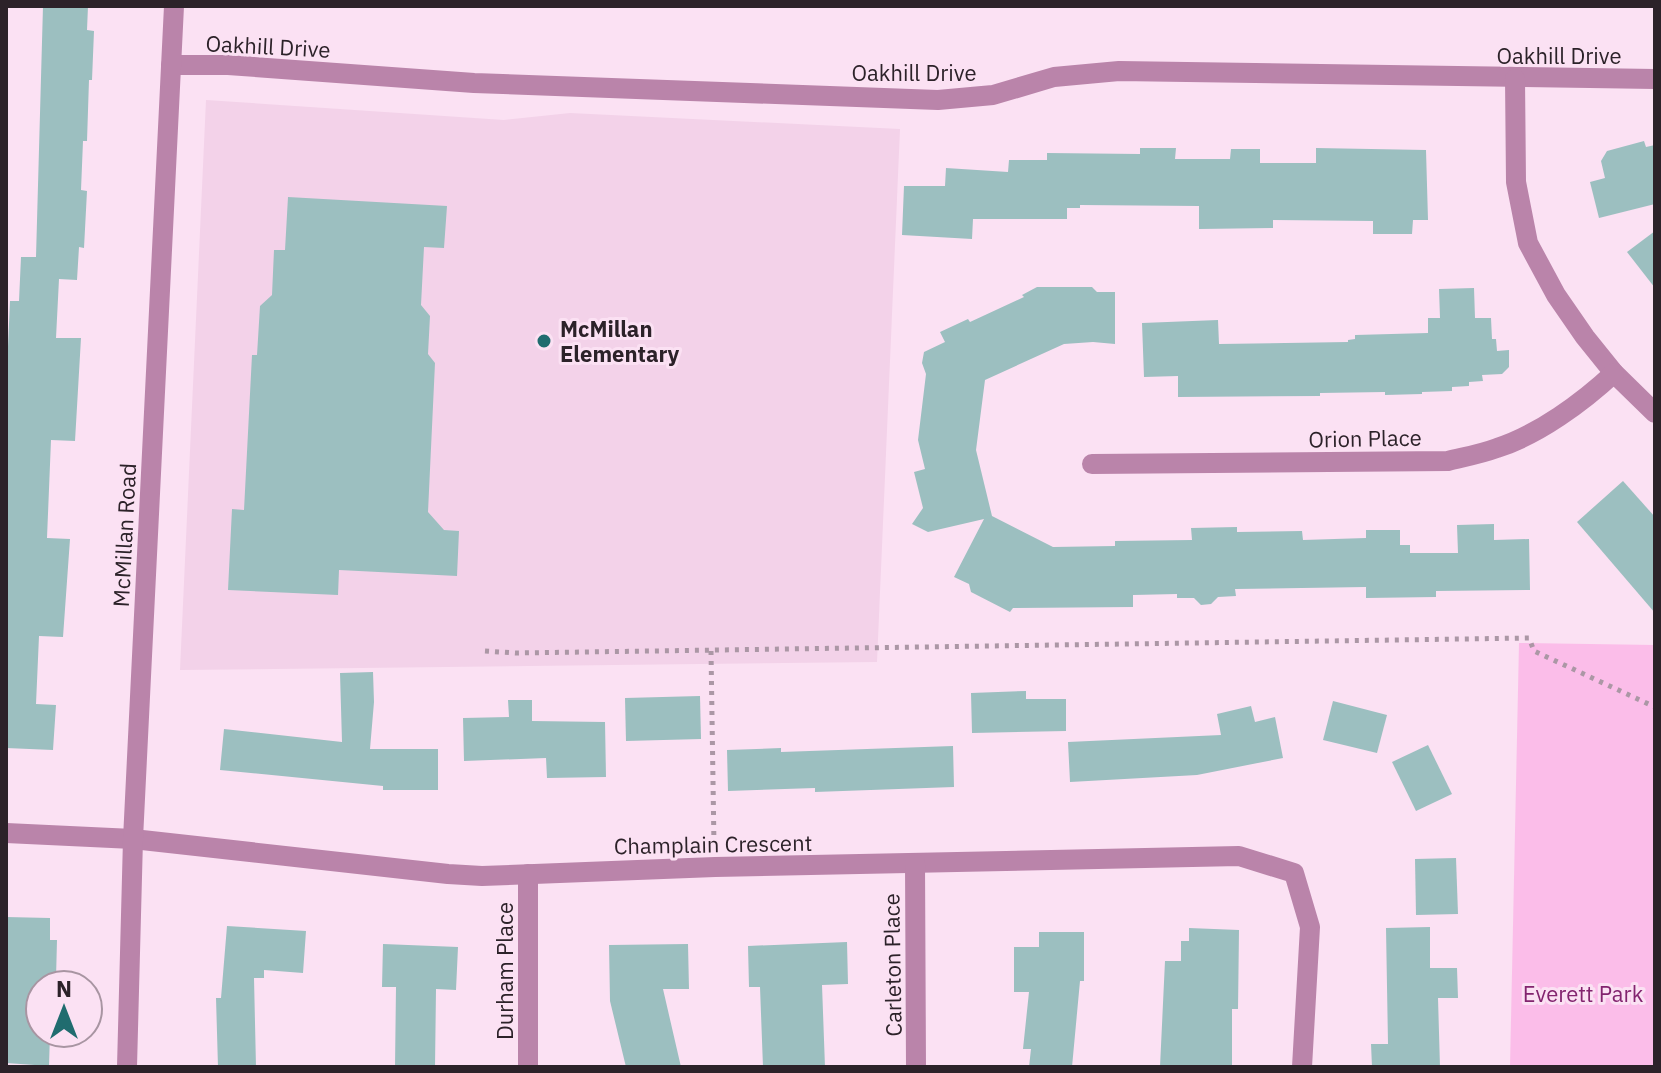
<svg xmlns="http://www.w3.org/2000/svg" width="1661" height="1073" viewBox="0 0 1661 1073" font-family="'IBM Plex Sans',sans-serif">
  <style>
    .built { fill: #f3d2e9 }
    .green { fill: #fbbde9 }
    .building { fill: #9cbfc0 }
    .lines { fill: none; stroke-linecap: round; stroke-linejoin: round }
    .path { stroke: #ab97a5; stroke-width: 5; stroke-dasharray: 4 6; stroke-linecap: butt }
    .minor { stroke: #ba84aa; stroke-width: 20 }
    .poi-dot { fill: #206c6f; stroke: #fbe1f3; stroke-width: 3 }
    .labels { text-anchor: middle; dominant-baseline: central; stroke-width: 6; stroke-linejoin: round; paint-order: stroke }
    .street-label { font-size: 22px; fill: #2c2229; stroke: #fbe1f3 }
    .poi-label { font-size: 22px; font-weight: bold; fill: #2c2229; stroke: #fbe1f3; text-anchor: start }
    .park-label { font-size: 22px; fill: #83246f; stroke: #fbe1f3 }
  </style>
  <rect width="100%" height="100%" fill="#fbe1f3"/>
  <path class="built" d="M206 100 504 120 570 113 900 129 877 662 180 670Z"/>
  <path class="green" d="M1519 643 1655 645V1067H1510Z"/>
  <g class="building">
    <path d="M43 6H88L87 30 94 31 92 80H89L87 141H83L81 190 87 191 84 248 79 247 77 280 59 279 56 338H81L75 441 51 440 47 538 70 539 63 637 39 636 36 704 56 705 53 750 6 748V392L10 301H19L21 257H36Z"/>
    <path d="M1644 141 1646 147 1655 145V204L1599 218 1590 182 1605 178 1601 161 1607 151Z"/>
    <path d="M1140 148H1176L1175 159H1230L1231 149H1260V163H1316V148L1426 150 1428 220H1413L1412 234H1373V221L1273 220V228L1199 229V206L1080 205V208H1067V219H973L972 239 902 235 904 186H945L946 168 1008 172 1009 160H1047V153L1140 154Z"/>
    <path d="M288 197 447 206 444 248 424 247 421 305 430 316 428 354 435 363 428 512 444 530 459 531 457 576 339 570 338 595 228 590 232 509 244 510 252 355H257L260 306 272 295 274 250H285Z"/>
    <path d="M1655 231V288L1627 252Z"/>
    <path d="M1037 287H1092L1097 292H1115V344L1093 342 1064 344 985 380 976 450 992 516 1053 547 1115 546V541L1192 540 1191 528 1237 527V532L1302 531 1303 540 1366 538V530H1400V545H1410V553H1458L1457 525 1494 524V540L1529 539 1530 590 1436 591V597L1366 598V587L1235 589 1236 596 1218 597 1211 604 1201 605 1194 598H1177V594L1133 595V607L1013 608 1010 612 971 592 969 584 954 577 984 519 928 532 912 524 923 508 914 472 925 469 918 440 926 374 922 363 924 352 945 342 940 332 968 319 970 322 1024 297 1022 295Z"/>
    <path d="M1474 288 1475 318H1491L1492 339H1496L1497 351 1509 350V367L1502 374 1482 375 1483 381 1469 382V386L1452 387V391L1422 392V394L1385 395V392L1320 393V396L1178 397V376L1144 377 1142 323 1218 320 1219 344 1348 342V340L1355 339V335L1428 333V318H1440L1439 289Z"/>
    <path d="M1623 481 1655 517V613L1577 522Z"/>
    <path d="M373 672 374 702 370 749H438V790H383V786L220 770 224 729 342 742 340 673Z"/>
    <path d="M1026 691V699H1066V731L972 733 971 693Z"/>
    <path d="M700 696 701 739 626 741 625 698Z"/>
    <path d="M508 700H532V721L605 722 606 777 547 778 546 758 464 761 463 718 509 717Z"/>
    <path d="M1333 701 1387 715 1377 753 1323 740Z"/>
    <path d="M1251 706 1255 722 1275 717 1283 758 1197 775 1070 782 1068 742 1221 735 1217 714Z"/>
    <path d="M1428 745 1452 794 1416 811 1392 762Z"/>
    <path d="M953 746 954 787 815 792V788L728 791 727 750 781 748V752Z"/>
    <path d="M1456 858 1458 914 1416 915 1415 859Z"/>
    <path d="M6 917 50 918V940H57L56 979H40V1033H50L49 1066 6 1063Z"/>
    <path d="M227 926 306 931 303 973 264 970V978H254L256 1067H218L216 998H221Z"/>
    <path d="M1430 927V968H1457L1458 998H1438L1440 1067H1372L1371 1044H1388L1386 928Z"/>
    <path d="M1189 928 1239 930 1238 1009H1232V1066L1160 1067 1165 961H1181V941H1189Z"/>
    <path d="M1039 932H1084V981H1080L1072 1067H1029L1031 1049H1023L1029 992H1014V947H1039Z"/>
    <path d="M847 942 848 984 822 985 825 1067H763L760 987H749L748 946Z"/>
    <path d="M383 944 458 947 456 990 436 989 435 1067H395L396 987H382Z"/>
    <path d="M688 944 689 989H663L681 1067H626L610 1001 609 945Z"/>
  </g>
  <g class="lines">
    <g class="path">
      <path d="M485 651 516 653 1529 638 1534 651 1655 707"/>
      <path d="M711 651 714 846"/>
    </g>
    <g class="minor">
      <path d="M171 65H228L474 83 938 100 993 95 1054 77 1119 71 1655 79"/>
      <path d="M1515 79 1516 182 1528 243 1556 295 1585 337 1614 373 1655 413"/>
      <path d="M1092 464 1448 461C1464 457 1481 454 1497 448 1538 435 1583 402 1614 373"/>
      <path d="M6 833 133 839 448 874 482 876 715 867 1239 856 1294 873 1310 927 1302 1067"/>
      <path d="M915 863 916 1067"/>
      <path d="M528 874V1067"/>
      <path d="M127 1067 133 839 174 6"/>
    </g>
  </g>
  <circle class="poi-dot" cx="544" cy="341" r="8"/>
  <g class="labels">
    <g class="street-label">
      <text transform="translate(268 46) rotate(3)">Oakhill Drive</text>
      <text x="1559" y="55">Oakhill Drive</text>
      <text x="914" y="72">Oakhill Drive</text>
      <text transform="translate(1365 438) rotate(-1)">Orion Place</text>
      <text transform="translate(124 535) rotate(-87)">McMillan Road</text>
      <text transform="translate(713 844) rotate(-1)">Champlain Crescent</text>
      <text transform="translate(892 965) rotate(-91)">Carleton Place</text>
      <text transform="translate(504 971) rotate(-90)">Durham Place</text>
    </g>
    <g class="poi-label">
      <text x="560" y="328">McMillan<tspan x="560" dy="25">Elementary</tspan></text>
    </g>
    <g class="park-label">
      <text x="1583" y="993">Everett Park</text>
    </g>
  </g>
  <rect width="1661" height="1073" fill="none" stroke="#2c2229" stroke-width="16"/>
  <g transform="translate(64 1009)"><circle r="38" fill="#fbe1f3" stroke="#a895a2" stroke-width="2"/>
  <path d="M0-6L14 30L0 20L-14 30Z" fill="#206c6f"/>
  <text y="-12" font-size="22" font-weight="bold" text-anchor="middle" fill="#2c2229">N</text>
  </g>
</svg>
